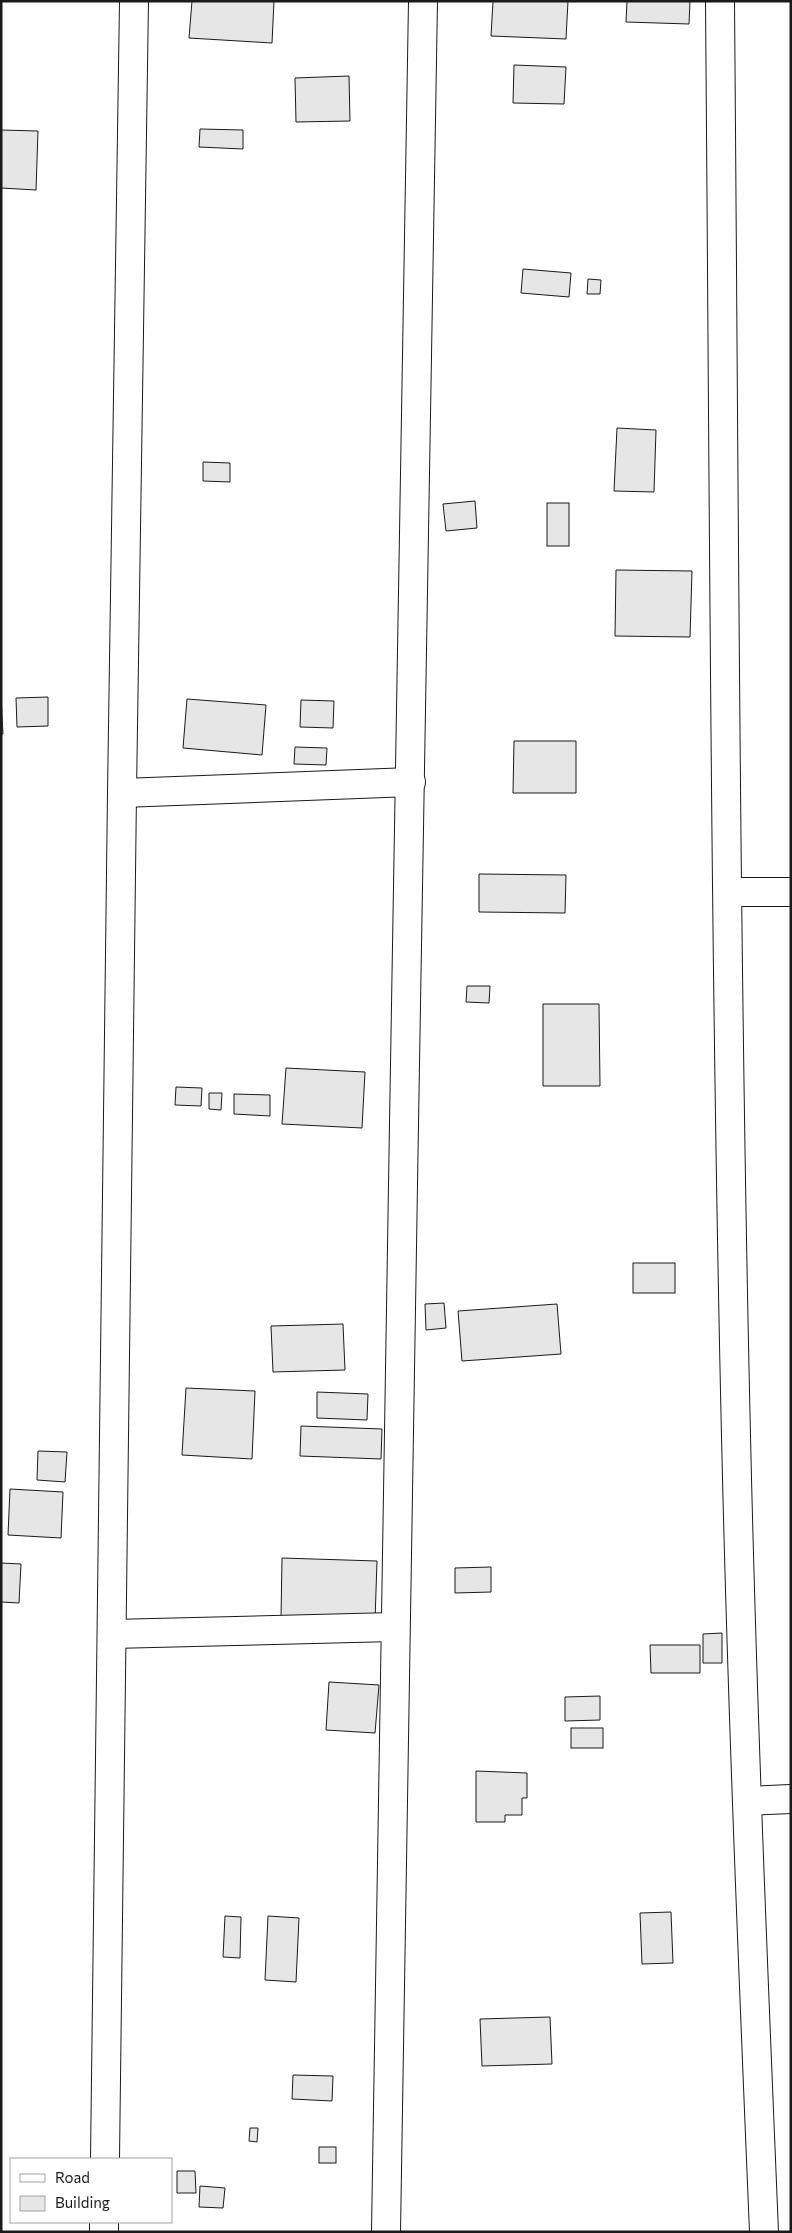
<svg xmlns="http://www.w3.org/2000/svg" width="792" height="2233" viewBox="0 0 792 2233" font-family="Commissioner,sans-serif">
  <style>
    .building { fill: #e6e6e6; stroke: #1a1a1a }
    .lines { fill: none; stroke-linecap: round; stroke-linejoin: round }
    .minor-casing { stroke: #1a1a1a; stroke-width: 30 }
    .minor { stroke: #fff; stroke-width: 28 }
  </style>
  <rect width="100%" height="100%" fill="#fff"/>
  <g class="building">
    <path d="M192 1H274L272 43 189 38Z"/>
    <path d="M493 1H568L566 39 491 36Z"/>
    <path d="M627 1H690L689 24 626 22Z"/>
    <path d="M514 65 566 67 564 104 513 103Z"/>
    <path d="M349 76 350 121 296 122 295 78Z"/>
    <path d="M200 129 243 130V149L199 147Z"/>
    <path d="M1 130 38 131 36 190 1 188Z"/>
    <path d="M523 269 571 273 569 297 521 293Z"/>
    <path d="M588 279 601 280 600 294H587Z"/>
    <path d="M617 428 656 430 654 492 614 491Z"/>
    <path d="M203 462 230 463V482L203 481Z"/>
    <path d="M475 501 477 528 446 531 443 504Z"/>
    <rect x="547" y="503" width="22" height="43"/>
    <path d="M616 570 692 571 690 637 615 636Z"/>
    <path d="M1 697 3 734H1Z"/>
    <path d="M48 697V726L17 727 16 698Z"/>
    <path d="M187 699 266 705 262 755 183 748Z"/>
    <path d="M301 700 334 701 333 728 300 727Z"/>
    <path d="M514 741H576V793H513Z"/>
    <path d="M295 747 327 748 326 765 294 764Z"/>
    <path d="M479 874 566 875 565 913 479 912Z"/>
    <path d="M467 986H490L489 1003 466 1002Z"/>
    <path d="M543 1004H599L600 1086H543Z"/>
    <path d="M286 1068 365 1072 362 1128 282 1124Z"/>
    <path d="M176 1087 202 1088 201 1106 175 1105Z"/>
    <path d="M209 1093H222L221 1110 209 1109Z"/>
    <path d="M234 1094 270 1095V1116L234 1114Z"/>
    <rect x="633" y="1263" width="42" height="30"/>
    <path d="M444 1303 446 1328 426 1330 425 1304Z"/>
    <path d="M557 1304 561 1354 462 1361 458 1311Z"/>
    <path d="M343 1324 345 1370 273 1372 271 1326Z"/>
    <path d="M186 1388 255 1391 252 1459 182 1455Z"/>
    <path d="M317 1392 368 1394 367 1420 317 1418Z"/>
    <path d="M301 1426 382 1429 381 1459 300 1456Z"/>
    <path d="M38 1451 67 1452 65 1482 37 1480Z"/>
    <path d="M10 1489 63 1492 61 1538 8 1535Z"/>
    <path d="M282 1558 377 1561 375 1621 281 1619Z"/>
    <path d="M1 1563 21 1564 19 1603 1 1602Z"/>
    <path d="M491 1567V1592L455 1593V1568Z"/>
    <path d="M722 1633V1663H703V1634Z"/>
    <path d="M650 1645H700V1673H651Z"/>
    <path d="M329 1682 379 1685 375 1733 326 1730Z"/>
    <path d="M600 1696V1720L565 1721V1697Z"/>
    <rect x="571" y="1728" width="32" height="20"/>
    <path d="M476 1771 527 1773V1798H522V1815H505V1822H476Z"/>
    <path d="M671 1912 673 1963 642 1964 640 1913Z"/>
    <path d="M225 1916 241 1917 240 1958 223 1957Z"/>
    <path d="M268 1916 299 1918 296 1982 265 1980Z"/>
    <path d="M550 2017 552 2064 482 2066 480 2019Z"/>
    <path d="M293 2075 333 2076 332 2101 292 2099Z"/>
    <path d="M250 2128H258L257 2142 249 2141Z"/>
    <rect x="319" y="2147" width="17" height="16"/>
    <path d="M177 2171H195L196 2193H177Z"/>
    <path d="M200 2186 225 2188 223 2208 199 2207Z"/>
  </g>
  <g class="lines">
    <defs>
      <g id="minor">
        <path d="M720 1C724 480 725 958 736 1436 742 1701 753 1967 764 2232"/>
        <path d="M122 793 411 782"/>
        <path d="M728 892H791"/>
        <path d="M112 1634 394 1627"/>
        <path d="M747 1801 791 1799"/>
        <path d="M105 2159 122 793 134 1"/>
        <path d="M104 2232V2222"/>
        <path d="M386 2232C396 1488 412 745 423 1"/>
      </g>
    </defs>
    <use href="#minor" class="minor-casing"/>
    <use href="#minor" class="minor"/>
  </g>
  <rect width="792" height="2233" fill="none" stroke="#1a1a1a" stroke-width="5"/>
  <rect x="10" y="2158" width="162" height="65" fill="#ffffff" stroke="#a3a3a3"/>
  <rect x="20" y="2174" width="25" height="8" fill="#ffffff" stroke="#a3a3a3"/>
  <text x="55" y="2183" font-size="15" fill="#1a1a1a">Road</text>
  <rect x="20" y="2196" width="25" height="15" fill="#e6e6e6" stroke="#a3a3a3"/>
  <text x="55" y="2208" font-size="15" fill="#1a1a1a">Building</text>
</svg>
